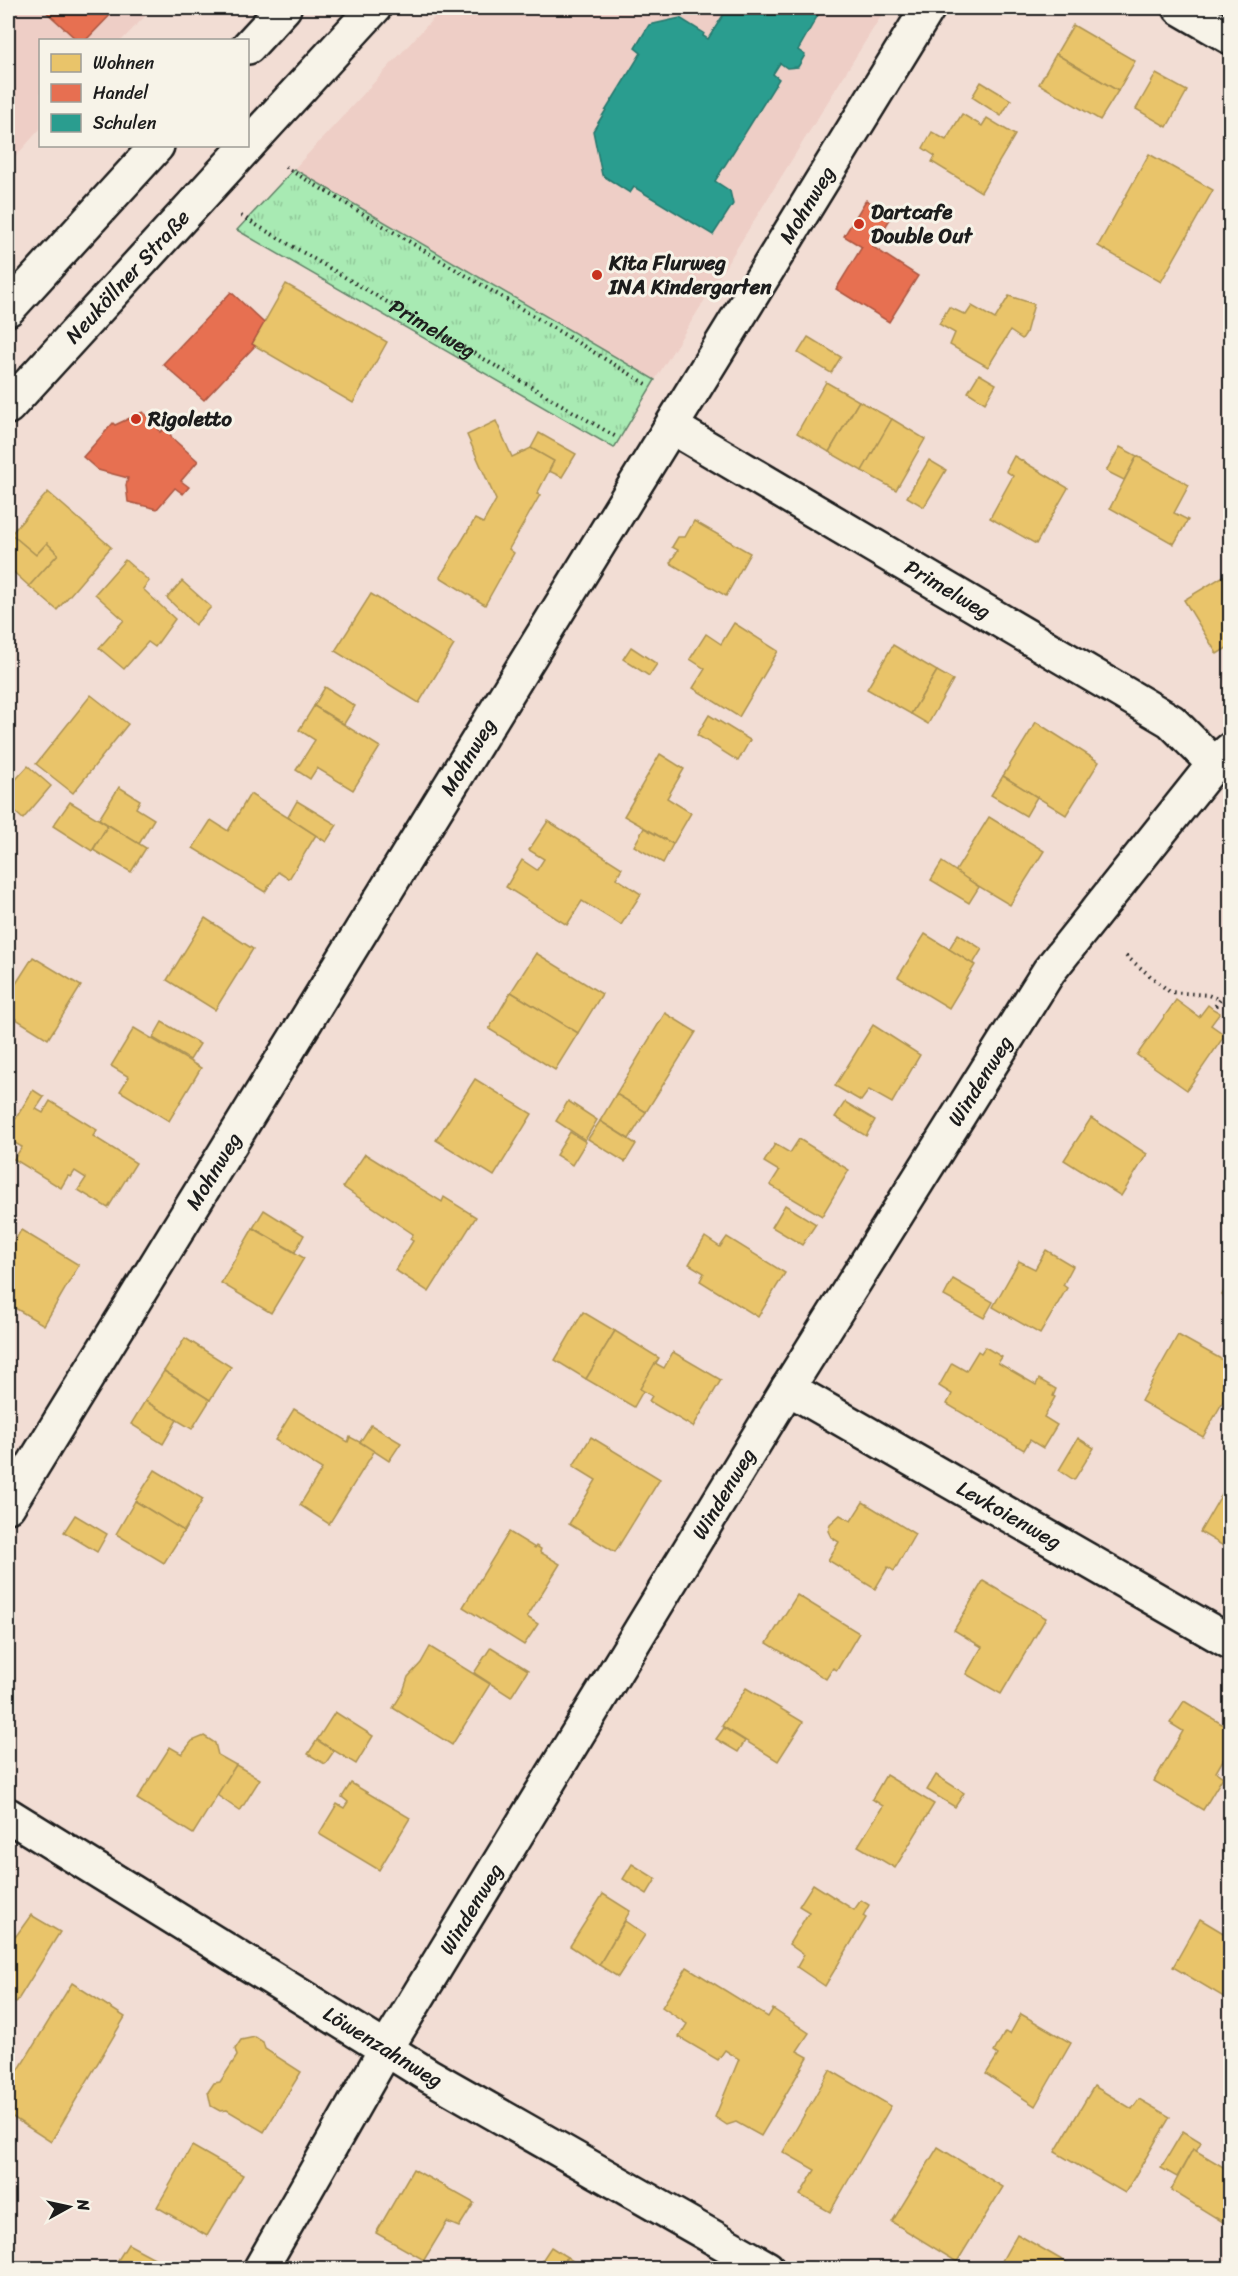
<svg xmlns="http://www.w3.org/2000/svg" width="1238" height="2276" viewBox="0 0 1238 2276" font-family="Sriracha,sans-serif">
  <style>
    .built { fill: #eecec6 }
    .grass { fill: url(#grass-tufts); stroke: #628368; stroke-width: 1.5 }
    .homes { fill: #e9c46a; stroke: #ac9253; stroke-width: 1.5 }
    .shops { fill: #e76f51; stroke: #aa5641; stroke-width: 1.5 }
    .schools { fill: #2a9d8f; stroke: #26766c; stroke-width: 1.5 }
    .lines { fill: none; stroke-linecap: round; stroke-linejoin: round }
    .minor-casing { stroke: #1c1c1c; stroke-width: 38 }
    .major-casing { stroke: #1c1c1c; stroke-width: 38 }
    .path { stroke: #1c1c1c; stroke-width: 4; stroke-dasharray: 1.5 4.5; stroke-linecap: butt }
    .minor { stroke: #f7f3e8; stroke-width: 33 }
    .major { stroke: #f7f3e8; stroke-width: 33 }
    .poi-dot { fill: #c8321e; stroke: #f7f3e8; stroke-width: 2 }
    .labels { text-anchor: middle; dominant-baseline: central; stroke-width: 6; stroke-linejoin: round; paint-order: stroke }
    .street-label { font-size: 21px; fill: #1c1c1c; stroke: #f7f3e8 }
    .poi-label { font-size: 21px; font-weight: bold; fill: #1c1c1c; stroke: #f7f3e8; text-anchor: start }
  </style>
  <defs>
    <pattern id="grass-tufts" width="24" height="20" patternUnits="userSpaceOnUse" patternTransform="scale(1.5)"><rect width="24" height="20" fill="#a8eab3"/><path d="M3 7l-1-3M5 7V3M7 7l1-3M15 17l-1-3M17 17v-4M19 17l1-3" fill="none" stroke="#90c899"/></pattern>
  </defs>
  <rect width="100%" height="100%" fill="#f2ddd4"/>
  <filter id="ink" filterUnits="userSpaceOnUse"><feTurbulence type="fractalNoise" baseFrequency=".0167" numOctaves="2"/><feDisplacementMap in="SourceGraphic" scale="12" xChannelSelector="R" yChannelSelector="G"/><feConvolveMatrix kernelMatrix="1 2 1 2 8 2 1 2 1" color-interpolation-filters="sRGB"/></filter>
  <g filter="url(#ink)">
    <g class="built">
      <path d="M8 8H153L122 40H40V129L8 165Z"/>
      <path d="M443 8H886L655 380 294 169Z"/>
    </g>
    <path class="grass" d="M294 169 655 380 614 448 237 230Z"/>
    <g class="homes">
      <path d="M1073 25 1135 61 1118 91 1056 54Z"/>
      <path d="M1056 54 1118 91 1100 120 1039 84Z"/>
      <path d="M1156 74 1187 91 1167 127 1136 109Z"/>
      <path d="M981 82 1011 100 1001 116 972 97Z"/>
      <path d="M962 114 982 126 987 118 1015 135 981 192 932 162 935 156 923 148 932 132 946 140Z"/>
      <path d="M1149 154 1213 190 1161 282 1098 246Z"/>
      <path d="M286 284 387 342 353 403 252 344Z"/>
      <path d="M1009 296 1034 304 1026 333 1022 339 1010 331 988 367 950 345 955 333 939 324 949 307 966 315 972 306 995 319Z"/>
      <path d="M808 337 841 357 831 373 798 353Z"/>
      <path d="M979 374 996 384 985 403 968 392Z"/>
      <path d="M826 382 859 401 829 452 797 433Z"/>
      <path d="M859 401 892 419 862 471 829 452Z"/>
      <path d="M892 419 925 439 896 490 862 471Z"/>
      <path d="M496 421 512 457 531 448 554 461 537 494 540 495 509 549 514 553 485 605 440 577 475 519 483 523 496 500 467 435Z"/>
      <path d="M539 433 576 454 562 477 549 471 554 461 531 448Z"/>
      <path d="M1120 447 1137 456 1124 480 1106 471Z"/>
      <path d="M1014 456 1068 488 1036 544 990 518 1013 476 1006 471Z"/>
      <path d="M1137 456 1189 485 1174 513 1188 520 1174 544 1110 508Z"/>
      <path d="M929 460 946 470 924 507 907 497Z"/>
      <path d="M48 492 111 547 57 610 29 586 58 554 47 543 36 555 11 534Z"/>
      <path d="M694 521 750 553 726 596 670 563 678 550 672 547 678 537H685Z"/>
      <path d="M11 534 36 555 47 543 58 554 29 586 8 567V538Z"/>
      <path d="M125 560 149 581 143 589 175 619 155 647 148 642 124 669 99 648 124 620 95 594Z"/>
      <path d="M1230 572V646L1217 654 1184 600Z"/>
      <path d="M182 581 211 607 195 625 167 598Z"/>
      <path d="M371 594 454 645 419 703 335 651Z"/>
      <path d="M734 623 778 651 739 717 693 688 705 669 690 659 706 634 721 644Z"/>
      <path d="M893 645 937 671 911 714 867 689Z"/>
      <path d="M631 647 657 664 649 676 623 659Z"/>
      <path d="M937 671 953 680 928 724 911 714Z"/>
      <path d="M325 687 355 706 344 724 314 706Z"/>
      <path d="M91 695 128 724 73 793 36 764Z"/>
      <path d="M314 706 380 747 353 790 317 768 310 779 296 770 315 740 299 730Z"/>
      <path d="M709 715 750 740 738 761 697 735Z"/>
      <path d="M1036 722 1099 762 1066 815 1003 776Z"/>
      <path d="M660 754 684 769 667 798 691 813 673 844 624 816Z"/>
      <path d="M28 766 51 786 23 819 8 806V788Z"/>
      <path d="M1003 776 1037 797 1026 816 991 795Z"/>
      <path d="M119 787 140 800 136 808 154 819 139 844 99 819Z"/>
      <path d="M250 794 316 835 289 879 278 872 265 892 193 848 211 820 228 831Z"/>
      <path d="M297 801 337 825 326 842 288 817Z"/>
      <path d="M70 802 108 825 92 851 53 826Z"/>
      <path d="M989 817 1044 851 1010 905 955 872Z"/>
      <path d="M548 821 622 868 616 878 641 894 621 925 582 901 567 925 506 887 522 860 537 870 544 859 529 850Z"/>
      <path d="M108 825 146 848 131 872 93 850Z"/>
      <path d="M644 828 673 844 663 863 634 846Z"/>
      <path d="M942 862 979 887 969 903 931 880Z"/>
      <path d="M205 918 253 949 215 1010 167 980Z"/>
      <path d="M925 934 975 965 949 1008 898 977Z"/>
      <path d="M958 934 982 949 973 964 949 949Z"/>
      <path d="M536 953 602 994 578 1033 511 992Z"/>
      <path d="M33 957 81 986 48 1039 8 1014V996Z"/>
      <path d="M511 992 578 1033 555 1070 489 1029Z"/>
      <path d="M1176 1000 1199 1017 1208 1005 1213 1009 1220 1013 1211 1025 1225 1035 1187 1090 1137 1055Z"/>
      <path d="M665 1013 696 1032 646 1112 616 1094Z"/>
      <path d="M162 1022 200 1044 190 1060 153 1038Z"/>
      <path d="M873 1025 920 1055 892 1103 869 1090 861 1101 835 1086Z"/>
      <path d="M134 1028 201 1068 169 1121 120 1091 129 1077 111 1066Z"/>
      <path d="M475 1079 532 1114 494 1176 436 1140Z"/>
      <path d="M33 1090 44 1097 36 1109 43 1113 50 1101 97 1130 93 1136 136 1163 108 1208 78 1190 86 1178 75 1171 71 1177 68 1176 61 1188 14 1159 22 1147 15 1143 8 1155V1131Z"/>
      <path d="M616 1094 646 1112 629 1139 600 1121Z"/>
      <path d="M568 1101 597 1120 585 1140 556 1121Z"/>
      <path d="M845 1102 875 1120 866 1136 835 1117Z"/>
      <path d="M1091 1118 1147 1154 1121 1196 1064 1160Z"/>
      <path d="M600 1121 636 1144 625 1162 588 1139Z"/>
      <path d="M570 1132 586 1142 572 1165 556 1155Z"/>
      <path d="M799 1139 849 1170 822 1216 770 1185 779 1171 764 1162 775 1144 790 1153Z"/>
      <path d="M365 1154 442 1202 444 1197 476 1217 429 1292 395 1270 413 1241 410 1239 413 1234 343 1187Z"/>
      <path d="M785 1205 816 1224 802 1245 772 1227Z"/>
      <path d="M264 1210 304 1235 295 1252 253 1228Z"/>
      <path d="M253 1228 304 1258 271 1313 221 1283Z"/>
      <path d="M21 1230 79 1265 44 1325 8 1304V1253Z"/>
      <path d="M705 1237 720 1247 727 1237 785 1273 758 1317 700 1281 704 1273 689 1264Z"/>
      <path d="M1046 1250 1073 1266 1063 1285 1067 1288 1040 1334 993 1307 1019 1261 1035 1269Z"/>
      <path d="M953 1279 993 1302 984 1318 944 1296Z"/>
      <path d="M1230 1280V1301L1222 1295Z"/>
      <path d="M583 1312 615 1331 586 1379 555 1360Z"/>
      <path d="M615 1331 659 1358 640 1389 643 1391 634 1407 586 1379Z"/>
      <path d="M1178 1335 1230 1364V1389L1203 1437 1141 1401Z"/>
      <path d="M185 1338 231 1367 210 1400 164 1371Z"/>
      <path d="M985 1347 1002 1357 998 1363 1036 1385 1039 1379 1056 1389 1053 1396 1055 1397 1044 1417 1057 1425 1043 1448 1030 1440 1024 1450 947 1404 952 1394 939 1386 952 1363 966 1371 978 1351 981 1353Z"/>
      <path d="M673 1352 721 1380 693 1427 649 1401 652 1396 640 1389 655 1363 664 1368Z"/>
      <path d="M164 1371 210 1400 192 1429 145 1401Z"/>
      <path d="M145 1401 177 1420 163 1444 131 1424Z"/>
      <path d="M294 1409 348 1442 350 1437 375 1450 329 1524 300 1505 322 1469 275 1440Z"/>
      <path d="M371 1425 401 1443 389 1461 360 1442Z"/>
      <path d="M591 1437 660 1479 615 1552 569 1524 596 1480 573 1466Z"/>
      <path d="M1078 1438 1094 1448 1074 1480 1059 1470Z"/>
      <path d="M155 1470 203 1499 184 1531 135 1501Z"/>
      <path d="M1230 1480V1550L1200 1532Z"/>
      <path d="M135 1501 184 1531 164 1563 116 1534Z"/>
      <path d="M863 1502 915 1534 894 1571 888 1567 875 1589 828 1560 839 1542 831 1537 828 1531 830 1524 840 1515 851 1521Z"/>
      <path d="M75 1515 107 1534 97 1552 64 1532Z"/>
      <path d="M509 1532 535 1548 536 1546 541 1549 540 1552 560 1564 527 1617 538 1624 524 1645 463 1607Z"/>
      <path d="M983 1581 1046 1618 1001 1694 966 1674 982 1647 954 1630Z"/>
      <path d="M797 1595 859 1633 837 1670 833 1668 826 1679 767 1643Z"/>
      <path d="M430 1647 490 1684 452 1745 393 1708 403 1692 408 1677 421 1663Z"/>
      <path d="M491 1647 528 1670 511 1697 474 1673Z"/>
      <path d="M746 1688 803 1722 778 1761 722 1726Z"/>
      <path d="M1184 1701 1230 1729V1748L1216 1772 1223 1777 1203 1810 1154 1781 1183 1731 1170 1723Z"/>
      <path d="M335 1712 373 1736 356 1764 317 1740Z"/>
      <path d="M724 1728 745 1741 738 1752 716 1739Z"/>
      <path d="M204 1736 215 1743 218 1755 236 1765 193 1834 137 1799 170 1747 182 1754 192 1741Z"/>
      <path d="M317 1740 334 1751 325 1764 308 1754Z"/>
      <path d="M236 1765 260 1779 240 1811 217 1795Z"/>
      <path d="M886 1775 934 1804 895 1868 858 1846 883 1806 872 1799Z"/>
      <path d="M936 1775 964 1793 955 1807 927 1790Z"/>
      <path d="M351 1783 410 1818 379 1870 319 1834 337 1804 344 1808 348 1802 342 1797Z"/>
      <path d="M632 1864 656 1879 647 1894 623 1879Z"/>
      <path d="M813 1884 854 1910 861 1900 869 1905 863 1916 866 1918 825 1986 797 1967 804 1955 789 1944 809 1912 799 1906Z"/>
      <path d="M603 1894 630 1911 599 1965 570 1946Z"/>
      <path d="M31 1915 60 1932 16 2003 8 1997V1931L16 1936Z"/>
      <path d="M1200 1919 1230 1937V1992L1227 1999 1173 1967Z"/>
      <path d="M625 1921 645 1935 618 1977 599 1965Z"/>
      <path d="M687 1967 768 2017 773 2009 809 2033 797 2051 808 2057 761 2136 736 2122 727 2125 715 2117 739 2059 725 2050 718 2060 679 2037 687 2024 662 2007Z"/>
      <path d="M72 1983 125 2017 51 2142 8 2114V2065L18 2071Z"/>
      <path d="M1021 2014 1071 2043 1035 2106 986 2074 998 2055 994 2052 1005 2032 1010 2034Z"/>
      <path d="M255 2037 263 2042 265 2049 301 2072 264 2132 227 2110 220 2111 211 2106 208 2092 214 2083 220 2082 237 2056 235 2049 241 2040Z"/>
      <path d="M830 2070 891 2106 830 2212 800 2195 815 2170 783 2152Z"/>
      <path d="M1094 2086 1132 2109 1139 2099 1170 2117 1125 2193 1055 2152Z"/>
      <path d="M1183 2131 1201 2142 1196 2151 1193 2149 1177 2177 1161 2168Z"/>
      <path d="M192 2146 243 2175 207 2236 157 2207Z"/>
      <path d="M938 2147 1003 2187 957 2262 892 2222Z"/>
      <path d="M1193 2149 1230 2171V2217L1226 2224 1171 2190Z"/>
      <path d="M413 2169 474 2203 459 2227 447 2222 424 2260 376 2233Z"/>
      <path d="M1017 2234 1074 2267 1073 2268H998Z"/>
      <path d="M128 2244 173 2268H113Z"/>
      <path d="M551 2247 567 2257 560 2268H537Z"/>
      <path d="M567 2257 582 2267 581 2268H560Z"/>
    </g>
    <g class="shops">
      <path d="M42 8H117L86 40H77Z"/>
      <path d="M866 200 892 216 873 247 918 276 889 322 836 289 862 247 844 236Z"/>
      <path d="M231 292 264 323 252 344 255 346 204 400 163 364Z"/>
      <path d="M143 412 157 425 160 432 167 427 172 438 198 461 181 481 189 487 183 494 175 488 157 509 128 502 126 485 128 478 98 470 83 457 113 423 115 425Z"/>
    </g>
    <path class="schools" d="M724 8H822L798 50 805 55 798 67 787 68 780 63 773 74 779 79 715 181 730 191 733 204 713 235 634 187 630 193 602 175 593 131 641 53 635 48 649 25 680 18 704 33 703 36 708 39 727 9Z"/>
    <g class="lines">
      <defs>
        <g id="minor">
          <path d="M1180 8 1230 37"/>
          <path id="s2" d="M672 427 1171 721 1214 764"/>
          <path id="s3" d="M788 1388 1230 1642"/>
          <path id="s4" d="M8 1506 928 8"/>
          <path id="s5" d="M8 1815 428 2075 767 2268"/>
          <path id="s6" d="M261 2268 386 2049 788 1388 1049 971 1214 764 1230 750"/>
        </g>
        <g id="major">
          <path d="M248 47 284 8"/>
          <path d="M248 145 374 8"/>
          <path d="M8 309 157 146"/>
          <path id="s7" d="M8 407 247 146"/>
        </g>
      </defs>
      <use href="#minor" class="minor-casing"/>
      <use href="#major" class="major-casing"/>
      <g class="path">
        <path d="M285 167 650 386"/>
        <path id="s1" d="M241 216 618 438"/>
        <path d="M1126 956 1170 992 1208 995 1220 1000 1213 1009"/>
      </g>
      <use href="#minor" class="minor"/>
      <use href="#major" class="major"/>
    </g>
  </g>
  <g class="poi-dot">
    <circle cx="859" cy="224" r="6"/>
    <circle cx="597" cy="275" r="6"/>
    <circle cx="136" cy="419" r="6"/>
  </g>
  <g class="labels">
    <g class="street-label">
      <text stroke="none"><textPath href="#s4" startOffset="1527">Mohnweg</textPath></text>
      <text stroke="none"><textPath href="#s7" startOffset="177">Neuköllner Straße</textPath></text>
      <text stroke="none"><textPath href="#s1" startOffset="222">Primelweg</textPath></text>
      <text stroke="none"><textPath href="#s2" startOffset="320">Primelweg</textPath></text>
      <text stroke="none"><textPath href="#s4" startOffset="879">Mohnweg</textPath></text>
      <text stroke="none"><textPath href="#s6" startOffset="1388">Windenweg</textPath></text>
      <text stroke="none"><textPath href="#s4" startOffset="393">Mohnweg</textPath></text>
      <text stroke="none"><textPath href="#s6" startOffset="902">Windenweg</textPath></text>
      <text stroke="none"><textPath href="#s3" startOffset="255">Levkoienweg</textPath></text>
      <text stroke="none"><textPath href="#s6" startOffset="416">Windenweg</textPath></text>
      <text stroke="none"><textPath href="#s5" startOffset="441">Löwenzahnweg</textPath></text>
    </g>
    <g class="poi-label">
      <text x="871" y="212">Dartcafe<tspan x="871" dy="24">Double Out</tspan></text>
      <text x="609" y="263">Kita Flurweg<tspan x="609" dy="24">INA Kindergarten</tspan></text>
      <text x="148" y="419">Rigoletto</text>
    </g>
  </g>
  <rect width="1238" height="2276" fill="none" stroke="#f7f3e8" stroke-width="30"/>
  <rect x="15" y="15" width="1208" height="2246" fill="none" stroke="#1c1c1c" stroke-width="2" filter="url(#ink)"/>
  <rect x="39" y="39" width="210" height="108" fill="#f7f3e8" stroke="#9f9d96" stroke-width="1.5"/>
  <rect x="51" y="54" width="30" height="18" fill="#e9c46a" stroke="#9f9d96" stroke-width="1.5"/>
  <text x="93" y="69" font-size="18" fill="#1c1c1c">Wohnen</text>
  <rect x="51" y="84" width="30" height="18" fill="#e76f51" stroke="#9f9d96" stroke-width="1.5"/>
  <text x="93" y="99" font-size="18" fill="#1c1c1c">Handel</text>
  <rect x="51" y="114" width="30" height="18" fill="#2a9d8f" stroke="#9f9d96" stroke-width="1.5"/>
  <text x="93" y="129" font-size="18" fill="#1c1c1c">Schulen</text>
  <g transform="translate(69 2207) rotate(82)" stroke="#f7f3e8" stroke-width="4.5" paint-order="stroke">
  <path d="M0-4.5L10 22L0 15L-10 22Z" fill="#1c1c1c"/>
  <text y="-9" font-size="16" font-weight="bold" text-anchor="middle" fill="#1c1c1c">N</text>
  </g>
</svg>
